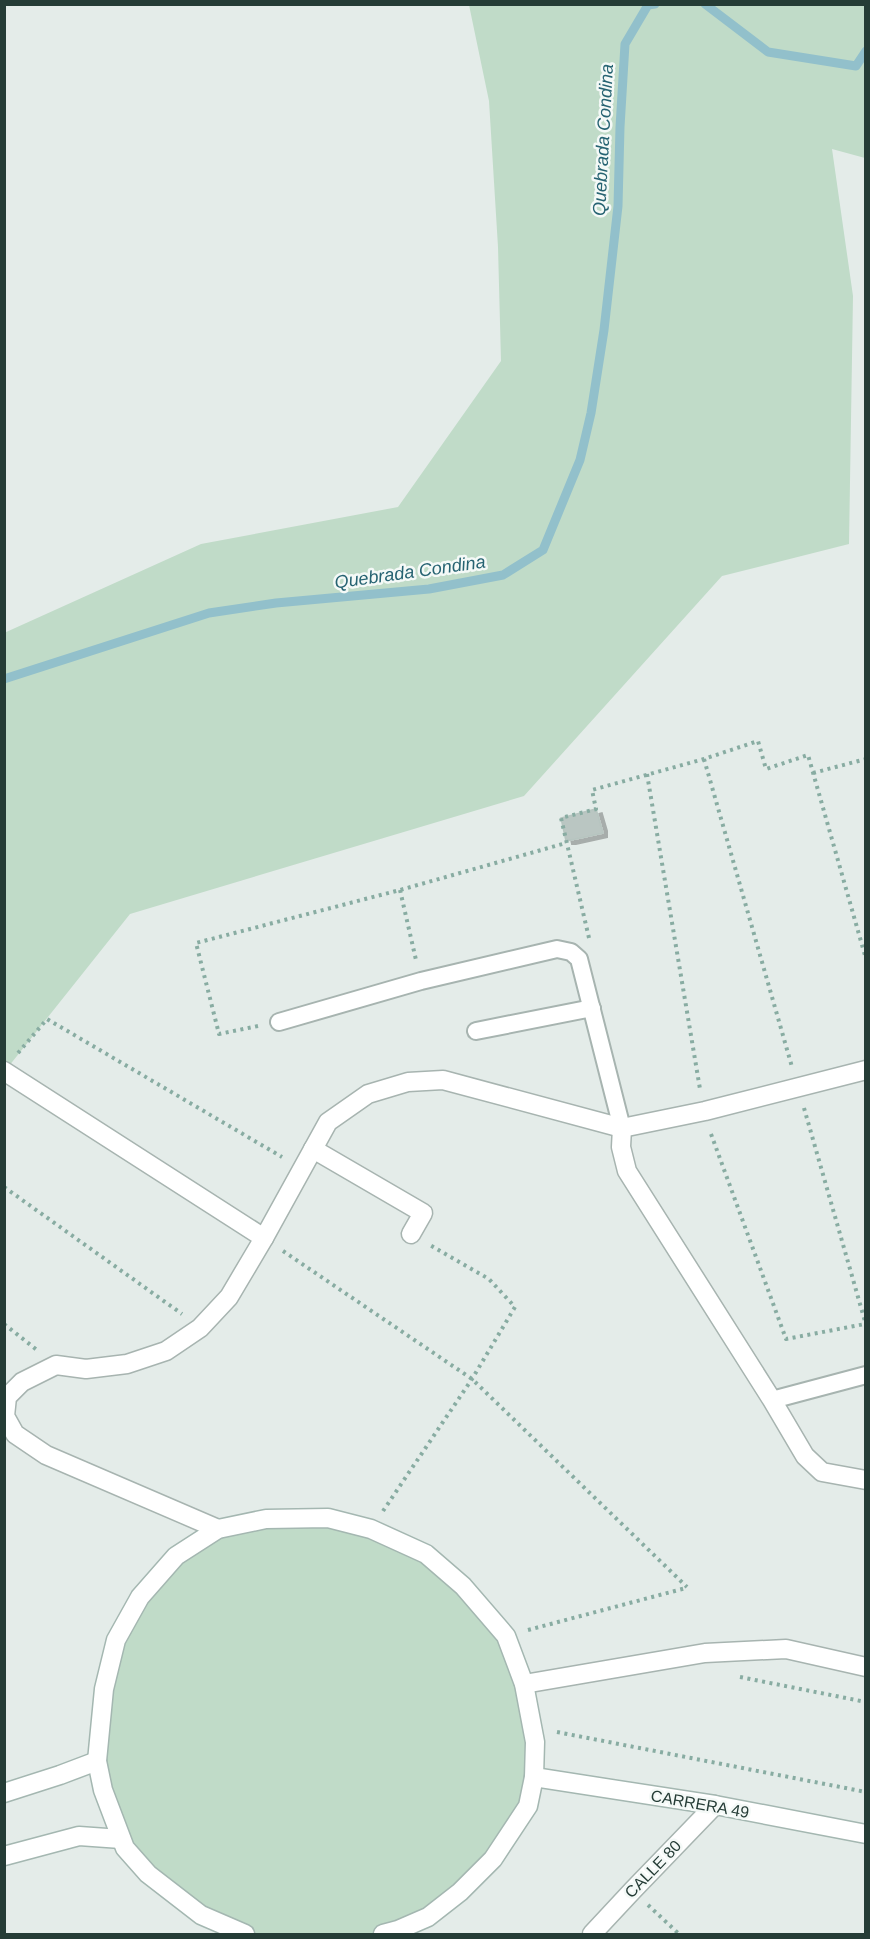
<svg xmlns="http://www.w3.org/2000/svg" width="870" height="1939" viewBox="0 0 870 1939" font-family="Helvetica,sans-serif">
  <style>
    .green { fill: #c0dbc8 }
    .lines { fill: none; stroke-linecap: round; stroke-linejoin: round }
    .stream { stroke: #92c0cb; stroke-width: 9 }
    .building { fill: #bac6c2; stroke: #b7c5c0; stroke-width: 1.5; filter: url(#shadow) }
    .service-casing { stroke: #a7b4b0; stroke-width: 20 }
    .minor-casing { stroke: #a7b4b0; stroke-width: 21 }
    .secondary-casing { stroke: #a4b7b1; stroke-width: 21 }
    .path { stroke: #88aca2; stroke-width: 4; stroke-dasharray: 3 4.5; stroke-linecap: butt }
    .service { stroke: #fff; stroke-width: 16 }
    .minor { stroke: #fff; stroke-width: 18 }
    .secondary { stroke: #fff; stroke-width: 18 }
    .labels { text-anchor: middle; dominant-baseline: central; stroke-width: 5; stroke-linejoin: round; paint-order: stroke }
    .street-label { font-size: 16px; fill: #253c36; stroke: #f4f9f7 }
    .water-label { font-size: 18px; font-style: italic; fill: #266372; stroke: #f4f9f7 }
  </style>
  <defs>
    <filter id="shadow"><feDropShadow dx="6" dy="4" stdDeviation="0" flood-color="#0004"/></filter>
  </defs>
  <rect width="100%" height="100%" fill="#e4ece9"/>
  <g class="green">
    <path d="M469 5H865V158L832 149 853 296 849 544 722 576 524 796 130 914 5 1071 4 633 201 544 398 507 501 361 498 247 489 101Z"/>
    <path d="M328 1518 426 1554 506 1636 527 1699 528 1806 460 1892 382 1934H245L235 1931 125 1848 97 1761 104 1689 140 1597 218 1529Z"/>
  </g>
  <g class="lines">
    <g class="stream">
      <path d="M705 4 768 52 856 66 866 51"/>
      <path d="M4 679 209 613 276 603 429 589 503 575 543 550 580 460 591 413 604 330 618 206 620 127 625 44 648 5 655 4"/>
    </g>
  </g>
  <path class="building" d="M596 809 603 833 566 841 561 818Z"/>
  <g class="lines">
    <defs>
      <g id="service">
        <path d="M279 1022 421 981 557 949 571 952 579 959 622 1128"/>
        <path d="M476 1031 592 1008"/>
        <path d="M772 1400 866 1375"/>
      </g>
      <g id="minor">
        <path d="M4 1071 264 1238"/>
        <path d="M622 1128 621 1147 627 1171 772 1400 805 1456 822 1472 866 1480"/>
        <path d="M313 1149 423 1213 411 1234"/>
        <path d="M218 1529 46 1455 15 1434 5 1416 7 1397 22 1382 56 1365 86 1369 127 1364 166 1351 200 1328 229 1297 264 1238 328 1122 368 1094 408 1082 443 1080 622 1128 705 1111 866 1070"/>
        <path d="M524 1684 705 1653 786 1649 866 1667"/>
        <path d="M592 1934 633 1890 715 1805"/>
      </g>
      <g id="secondary">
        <path d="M534 1777 715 1805 866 1834"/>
        <path d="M4 1793 60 1775 97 1761"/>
        <path d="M4 1856 79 1836 121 1839"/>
        <path d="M245 1934 201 1915 148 1874 125 1848 103 1790 97 1761 104 1689 116 1640 140 1597 176 1556 218 1529 266 1519 328 1518 371 1529 426 1554 463 1586 506 1636 524 1684 535 1742 534 1777 528 1806 493 1859 460 1892 428 1917 398 1930 383 1934"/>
      </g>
    </defs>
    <use href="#service" class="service-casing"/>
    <use href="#minor" class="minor-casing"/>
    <use href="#secondary" class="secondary-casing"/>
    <g class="path">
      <path d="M704 759 792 1067"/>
      <path d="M813 773 866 759"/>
      <path d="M647 774 700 1089"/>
      <path d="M400 890 416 960"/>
      <path d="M589 938 561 818 596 809 592 790 704 759 758 741 766 769 808 755 866 959"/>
      <path d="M258 1026 219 1034 196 943 400 890 566 843"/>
      <path d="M18 1053 47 1019 282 1157"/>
      <path d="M804 1108 866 1325"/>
      <path d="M711 1134 786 1339 865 1324"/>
      <path d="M4 1187 182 1314"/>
      <path d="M283 1251 472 1379 687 1587"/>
      <path d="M4 1324 37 1350"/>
      <path d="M383 1511 472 1379 515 1307 489 1279 430 1245"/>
      <path d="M528 1630 686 1588"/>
      <path d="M740 1677 866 1702"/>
      <path d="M557 1732 866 1792"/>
      <path d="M648 1905 679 1934"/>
    </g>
    <use href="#service" class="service"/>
    <use href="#minor" class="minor"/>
    <use href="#secondary" class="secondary"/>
  </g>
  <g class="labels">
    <g class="street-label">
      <text transform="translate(700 1804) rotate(10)">CARRERA 49</text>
      <text transform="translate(653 1869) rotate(-46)">CALLE 80</text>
    </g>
    <g class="water-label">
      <text transform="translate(603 140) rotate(-87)">Quebrada Condina</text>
      <text transform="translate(410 572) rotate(-8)">Quebrada Condina</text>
    </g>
  </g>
  <rect width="870" height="1939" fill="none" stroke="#253c36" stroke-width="12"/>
</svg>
